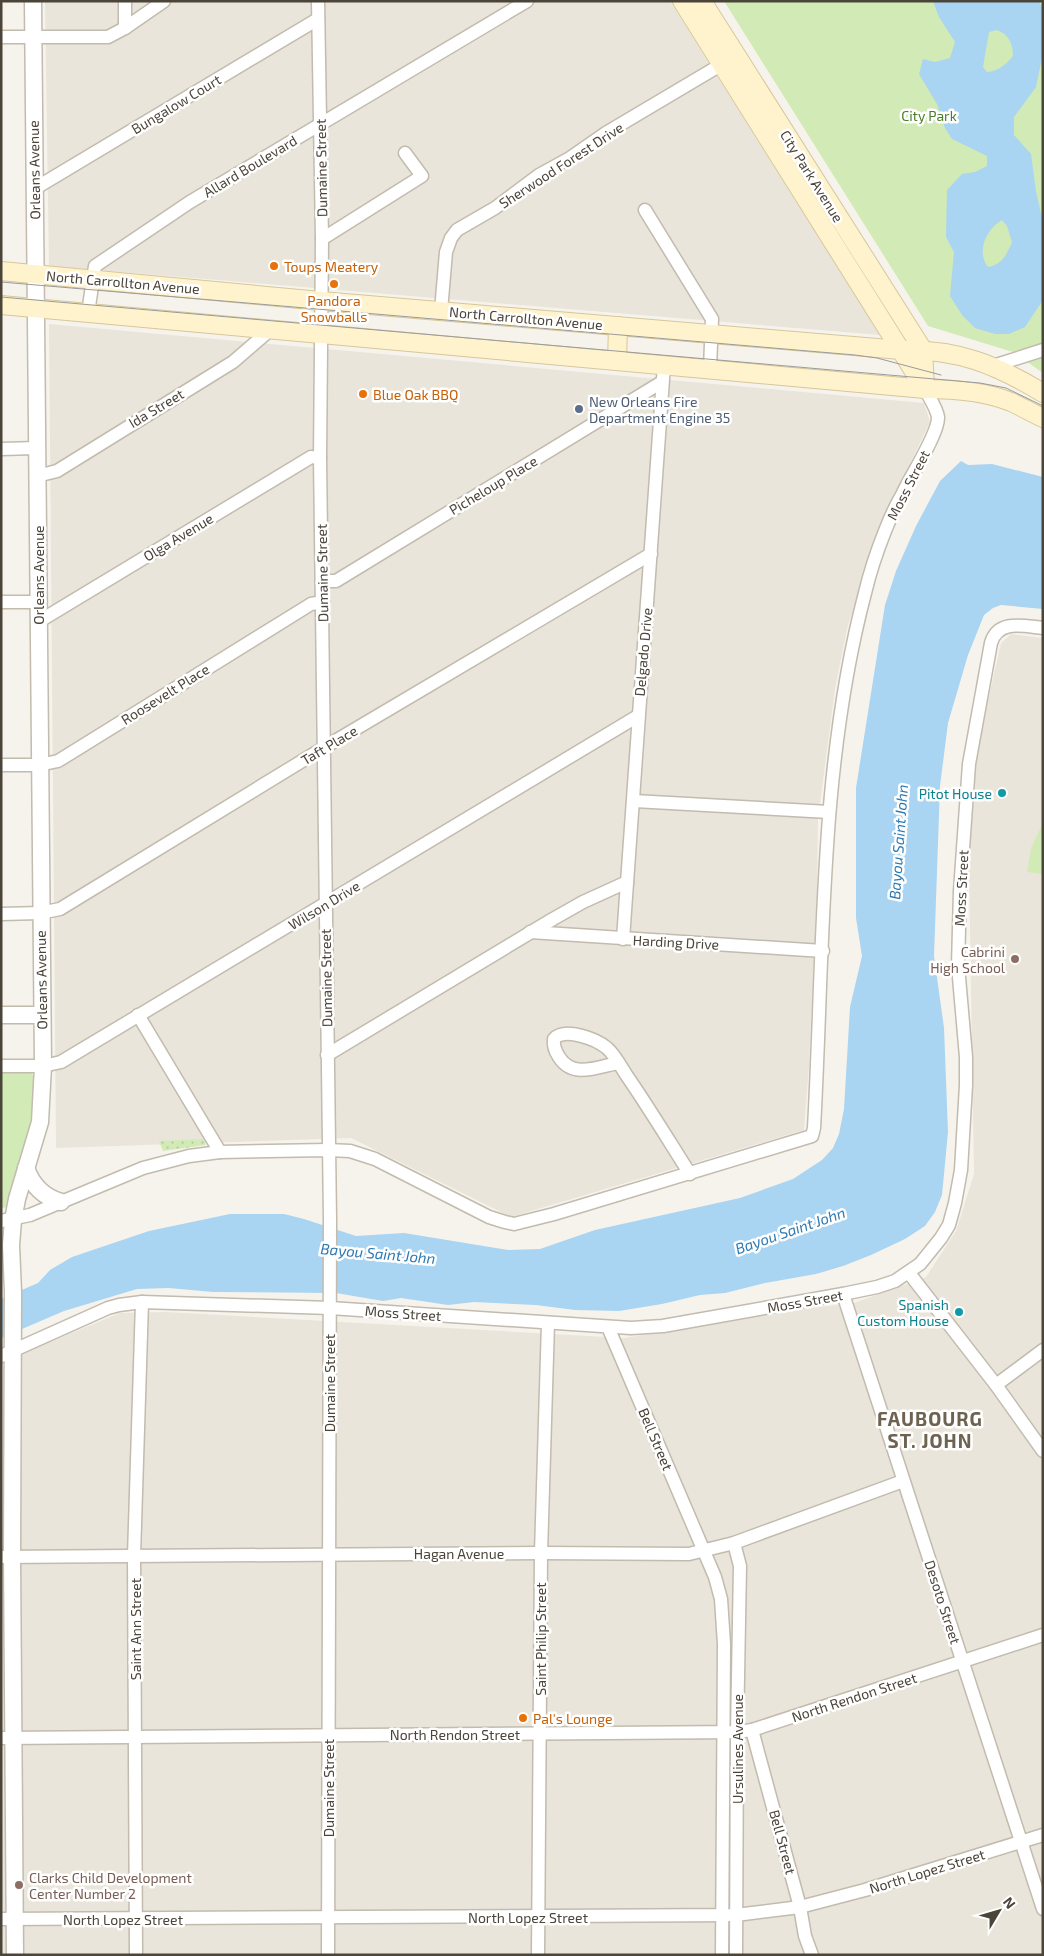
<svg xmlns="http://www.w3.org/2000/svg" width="1044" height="1956" viewBox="0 0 1044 1956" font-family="'Exo 2',sans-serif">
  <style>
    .residential { fill: #eae5da }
    .grass { fill: url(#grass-dots) }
    .park { fill: #d2eab5 }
    .water { fill: #a9d4f2; fill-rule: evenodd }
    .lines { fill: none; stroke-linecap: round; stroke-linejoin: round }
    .minor-casing { stroke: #c2bbae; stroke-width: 15 }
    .tertiary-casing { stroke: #c2bbae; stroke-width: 19 }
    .secondary-casing { stroke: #d6c79b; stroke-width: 20 }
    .minor { stroke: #fff; stroke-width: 12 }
    .tertiary { stroke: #fff; stroke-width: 16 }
    .secondary { stroke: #fff3cd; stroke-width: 18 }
    .tram { stroke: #9a9a9a; stroke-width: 1 }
    .food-dot { fill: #e8710a; stroke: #fff; stroke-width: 2 }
    .service-dot { fill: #5c6f8a; stroke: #fff; stroke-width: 2 }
    .culture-dot { fill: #0f9aa8; stroke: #fff; stroke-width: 2 }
    .education-dot { fill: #8d6e63; stroke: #fff; stroke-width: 2 }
    .labels { text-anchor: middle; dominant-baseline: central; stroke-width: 5; stroke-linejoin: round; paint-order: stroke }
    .street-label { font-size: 14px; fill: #4b4439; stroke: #fff }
    .park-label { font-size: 14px; fill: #4a7f2a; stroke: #fff }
    .food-label { font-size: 14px; fill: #c56008; stroke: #fff; text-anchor: start }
    .service-label { font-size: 14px; fill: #4e5e75; stroke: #fff; text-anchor: start }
    .culture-label { font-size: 14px; fill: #0d838f; stroke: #fff; text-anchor: end }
    .education-label { font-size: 14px; fill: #785e54; stroke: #fff; text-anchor: end }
    .water-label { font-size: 15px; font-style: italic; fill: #2e7ab2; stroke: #fff }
    .district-label { font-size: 19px; font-weight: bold; letter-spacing: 1px; fill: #6e6250; stroke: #fff }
  </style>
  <defs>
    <pattern id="grass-dots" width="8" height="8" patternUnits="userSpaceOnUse" patternTransform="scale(1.25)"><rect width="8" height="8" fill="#d2eab5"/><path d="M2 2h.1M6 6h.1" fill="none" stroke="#b6ca9c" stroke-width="1.8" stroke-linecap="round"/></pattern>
  </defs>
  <rect width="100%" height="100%" fill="#f6f3ec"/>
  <g class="residential">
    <path d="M45 1H670L880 335 49 266Z"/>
    <path d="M49 324 924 403 930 422 884 518 865 570 847 629 835 689 818 819 817 893 809 1066 804 1130 511 1217 351 1138 56 1148Z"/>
    <path d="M1011 634 1043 638V1955H1V1545H21V1354L120 1313 166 1312 624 1338 799 1309 854 1303 926 1277 956 1231 974 1174 969 867 977 749 1001 643Z"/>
  </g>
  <path class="grass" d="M203 1139 206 1145 163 1151 159 1141Z"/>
  <g class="park">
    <path d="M724 1H1043V373L1013 352 928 326Z"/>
    <path d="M1043 823V874L1027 872 1031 848Z"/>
    <path d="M1 1073H31L35 1077 33 1125 9 1207 1 1208Z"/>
  </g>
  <g class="water">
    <path d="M933 1H1039L1043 10V53L1036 87 1014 117V135L1031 154 1036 191 1043 223V300L1025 327 1009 334H995L975 328 962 315 950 296 954 252 946 237 947 190 962 174 975 172 987 166V156L952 139 945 128 937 104 919 74 923 59 935 62 950 58 955 42 939 17ZM997 30C1009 35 1013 43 1013 56 1005 65 999 71 987 72L983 67 989 32ZM1002 220 1007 226 1012 242C1007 254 1002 265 988 267 976 252 986 229 1002 220Z"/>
    <path d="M961 461 968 465 992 464 1043 477V609L1001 605 993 608 984 615 968 655 948 723 940 786 934 956 944 1028 948 1132 942 1195 935 1212 925 1226 905 1239 871 1255 843 1266 816 1274 765 1283 725 1293 700 1295 662 1304 619 1311 575 1310 536 1305 474 1302 448 1305 401 1298 383 1301 336 1293 213 1292 169 1288 137 1289 64 1311 1 1338V1299L38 1283 50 1270 72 1257 149 1231 230 1214H284L304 1219 356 1236 404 1233 508 1250 540 1249 595 1230 740 1198 793 1179 822 1160 833 1148 839 1134 844 1109 850 1007 862 956 856 918V788L885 605 896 571 916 526 940 481Z"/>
  </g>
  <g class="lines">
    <defs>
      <g id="minor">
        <path d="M318 1 322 239 320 458 330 1220 328 1955"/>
        <path d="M125 28V1"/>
        <path d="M1 37H108L125 28 164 1"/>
        <path d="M34 189 318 19"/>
        <path d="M645 210 712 319 710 368"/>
        <path d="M322 239 422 176 405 153"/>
        <path d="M441 311 446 252 451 238 457 230 495 208 539 175 570 158 606 133 729 60"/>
        <path d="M88 313 95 266 190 202 527 1"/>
        <path d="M993 366 1043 350"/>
        <path d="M1 449 37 448"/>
        <path d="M37 476 57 471 233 362 270 330"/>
        <path d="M322 581H336L662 382"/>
        <path d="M1 602H38"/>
        <path d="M38 622 311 457 320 458"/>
        <path d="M1 765H39L58 761 311 604 323 602"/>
        <path d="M634 801 829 812"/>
        <path d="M1 914 40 913 60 909 325 747 651 554"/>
        <path d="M530 932 823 951"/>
        <path d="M623 939 664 365"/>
        <path d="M138 1015 220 1152"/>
        <path d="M327 1055 553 919 583 902 627 882"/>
        <path d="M618 1063C597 1067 573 1079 559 1057 555 1051 553 1046 554 1039 565 1027 596 1039 607 1048 615 1055 621 1067 627 1076 649 1108 669 1141 690 1174"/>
        <path d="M1 1066H43L61 1062 638 716"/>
        <path d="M1 1221 30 1215 143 1168 189 1156 220 1152 328 1150 350 1151 375 1159 489 1217 505 1222 514 1224 554 1214 812 1136 814 1128C824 950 819 767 865 593 870 572 877 551 885 531 890 518 896 505 903 493 910 477 939 433 938 417 937 409 929 397 925 389"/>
        <path d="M909 1273 996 1385 1043 1451"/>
        <path d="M843 1294 1043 1909"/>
        <path d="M608 1327 715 1577 721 1599 724 1644 722 1955"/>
        <path d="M1 1356 108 1308 119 1305 142 1302 330 1308 631 1328 663 1326 843 1294 877 1287 895 1281 920 1264 941 1238 949 1225 955 1203 961 1170 966 1085V1057L958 966 960 891 969 764 991 643C998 619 1023 626 1043 628"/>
        <path d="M996 1385 1043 1350"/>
        <path d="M734 1543 740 1566 737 1732 736 1955"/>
        <path d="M1 1557 541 1553 689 1554 734 1543 903 1481"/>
        <path d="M752 1730 800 1907 805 1936 812 1955"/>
        <path d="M1 1738 737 1732 752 1730 1043 1635"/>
        <path d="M1 1919 736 1915 800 1907 865 1890 1043 1835"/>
        <path d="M136 1955 134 1556 142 1302"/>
        <path d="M538 1955 541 1553 548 1323"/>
      </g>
      <g id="tertiary">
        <path d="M1 1015H42"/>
        <path d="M26 1168C32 1185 43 1197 61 1202"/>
        <path d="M15 1955 12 1557 13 1292 11 1245 13 1220 17 1199 40 1122 43 1066 33 1"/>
      </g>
      <g id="secondary">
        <path d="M682 1 925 389"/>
        <path d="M702 1 923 350 925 387"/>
        <path d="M1 271 321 301 901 350C957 349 995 364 1043 393"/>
        <path d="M1 305 925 389C954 389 984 391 1011 402 1022 407 1032 413 1043 418"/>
        <path d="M617 361 618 326"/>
      </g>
    </defs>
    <use href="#minor" class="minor-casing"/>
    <use href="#tertiary" class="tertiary-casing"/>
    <use href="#secondary" class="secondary-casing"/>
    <use href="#minor" class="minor"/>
    <use href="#tertiary" class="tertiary"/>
    <use href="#secondary" class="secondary"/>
    <g class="tram">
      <path d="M1 282 855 355 877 358 941 375"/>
      <path d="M1 297 980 383 1006 388 1043 406"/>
    </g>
  </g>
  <g class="food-dot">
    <circle cx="274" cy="266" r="5"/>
    <circle cx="334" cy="284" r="5"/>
    <circle cx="363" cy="394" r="5"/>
    <circle cx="523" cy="1718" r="5"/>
  </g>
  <circle class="service-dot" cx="579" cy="409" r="5"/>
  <g class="culture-dot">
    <circle cx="1002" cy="793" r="5"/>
    <circle cx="959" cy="1312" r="5"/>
  </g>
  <g class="education-dot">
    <circle cx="1015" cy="959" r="5"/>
    <circle cx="19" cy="1885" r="5"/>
  </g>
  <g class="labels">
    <g class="street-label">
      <text transform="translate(176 104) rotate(-31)">Bungalow Court</text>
      <text transform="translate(561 165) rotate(-33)">Sherwood Forest Drive</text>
      <text transform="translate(250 166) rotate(-31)">Allard Boulevard</text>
      <text transform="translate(321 168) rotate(-91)">Dumaine Street</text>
      <text transform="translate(34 170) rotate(-91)">Orleans Avenue</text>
      <text transform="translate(812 176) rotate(58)">City Park Avenue</text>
      <text transform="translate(123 282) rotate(5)">North Carrollton Avenue</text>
      <text transform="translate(526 318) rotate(5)">North Carrollton Avenue</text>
      <text transform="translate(156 408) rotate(-31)">Ida Street</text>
      <text transform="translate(493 485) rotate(-31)">Picheloup Place</text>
      <text transform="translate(908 485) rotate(-63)">Moss Street</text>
      <text transform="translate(178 537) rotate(-31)">Olga Avenue</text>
      <text transform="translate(322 573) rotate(-91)">Dumaine Street</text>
      <text transform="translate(38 575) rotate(-90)">Orleans Avenue</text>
      <text transform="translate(643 652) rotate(-85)">Delgado Drive</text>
      <text transform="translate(165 694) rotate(-32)">Roosevelt Place</text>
      <text transform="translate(329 745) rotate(-31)">Taft Place</text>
      <text transform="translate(961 888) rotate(-87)">Moss Street</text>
      <text transform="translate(324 905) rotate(-31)">Wilson Drive</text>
      <text transform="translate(676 942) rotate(3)">Harding Drive</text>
      <text transform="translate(326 978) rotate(-91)">Dumaine Street</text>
      <text transform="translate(41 980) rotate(-91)">Orleans Avenue</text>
      <text transform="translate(805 1301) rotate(-10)">Moss Street</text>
      <text transform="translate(403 1313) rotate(4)">Moss Street</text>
      <text transform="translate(329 1383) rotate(-90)">Dumaine Street</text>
      <text transform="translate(656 1439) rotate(67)">Bell Street</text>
      <text x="459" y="1553">Hagan Avenue</text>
      <text transform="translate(943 1602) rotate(72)">Desoto Street</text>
      <text transform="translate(135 1629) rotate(-90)">Saint Ann Street</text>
      <text transform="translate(540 1639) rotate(-90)">Saint Philip Street</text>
      <text transform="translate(854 1697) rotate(-18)">North Rendon Street</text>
      <text x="455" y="1734">North Rendon Street</text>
      <text transform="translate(737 1749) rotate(-90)">Ursulines Avenue</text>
      <text transform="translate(328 1788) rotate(-90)">Dumaine Street</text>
      <text transform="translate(783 1842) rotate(75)">Bell Street</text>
      <text transform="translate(927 1871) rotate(-17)">North Lopez Street</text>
      <text x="528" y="1917">North Lopez Street</text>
      <text x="123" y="1919">North Lopez Street</text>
    </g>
    <g class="park-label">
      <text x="929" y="115">City Park</text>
    </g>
    <g class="food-label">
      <text x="284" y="266">Toups Meatery</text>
      <text x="334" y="300" text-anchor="middle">Pandora<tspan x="334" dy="16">Snowballs</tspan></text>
      <text x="373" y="394">Blue Oak BBQ</text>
      <text x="533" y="1718">Pal's Lounge</text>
    </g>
    <g class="service-label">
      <text x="589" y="401">New Orleans Fire<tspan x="589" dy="16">Department Engine 35</tspan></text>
    </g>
    <g class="culture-label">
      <text x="992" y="793">Pitot House</text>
      <text x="949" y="1304">Spanish<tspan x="949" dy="16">Custom House</tspan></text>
    </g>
    <g class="education-label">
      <text x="1005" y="951">Cabrini<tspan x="1005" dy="16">High School</tspan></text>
      <text x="29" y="1877" text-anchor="start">Clarks Child Development<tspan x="29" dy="16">Center Number 2</tspan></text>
    </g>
    <g class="water-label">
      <text transform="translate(898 842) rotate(-86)">Bayou Saint John</text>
      <text transform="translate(790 1230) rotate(-19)">Bayou Saint John</text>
      <text transform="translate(378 1253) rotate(5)">Bayou Saint John</text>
    </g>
    <g class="district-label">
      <text x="930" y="1418">FAUBOURG<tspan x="930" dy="22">ST. JOHN</tspan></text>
    </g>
  </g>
  <rect width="1044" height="1956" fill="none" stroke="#4b4439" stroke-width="5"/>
  <g transform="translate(999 1911) rotate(52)" stroke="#ffffff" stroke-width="4" paint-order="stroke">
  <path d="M0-4L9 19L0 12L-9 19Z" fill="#4b4439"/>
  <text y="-8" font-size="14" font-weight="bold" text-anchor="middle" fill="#4b4439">N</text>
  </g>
</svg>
